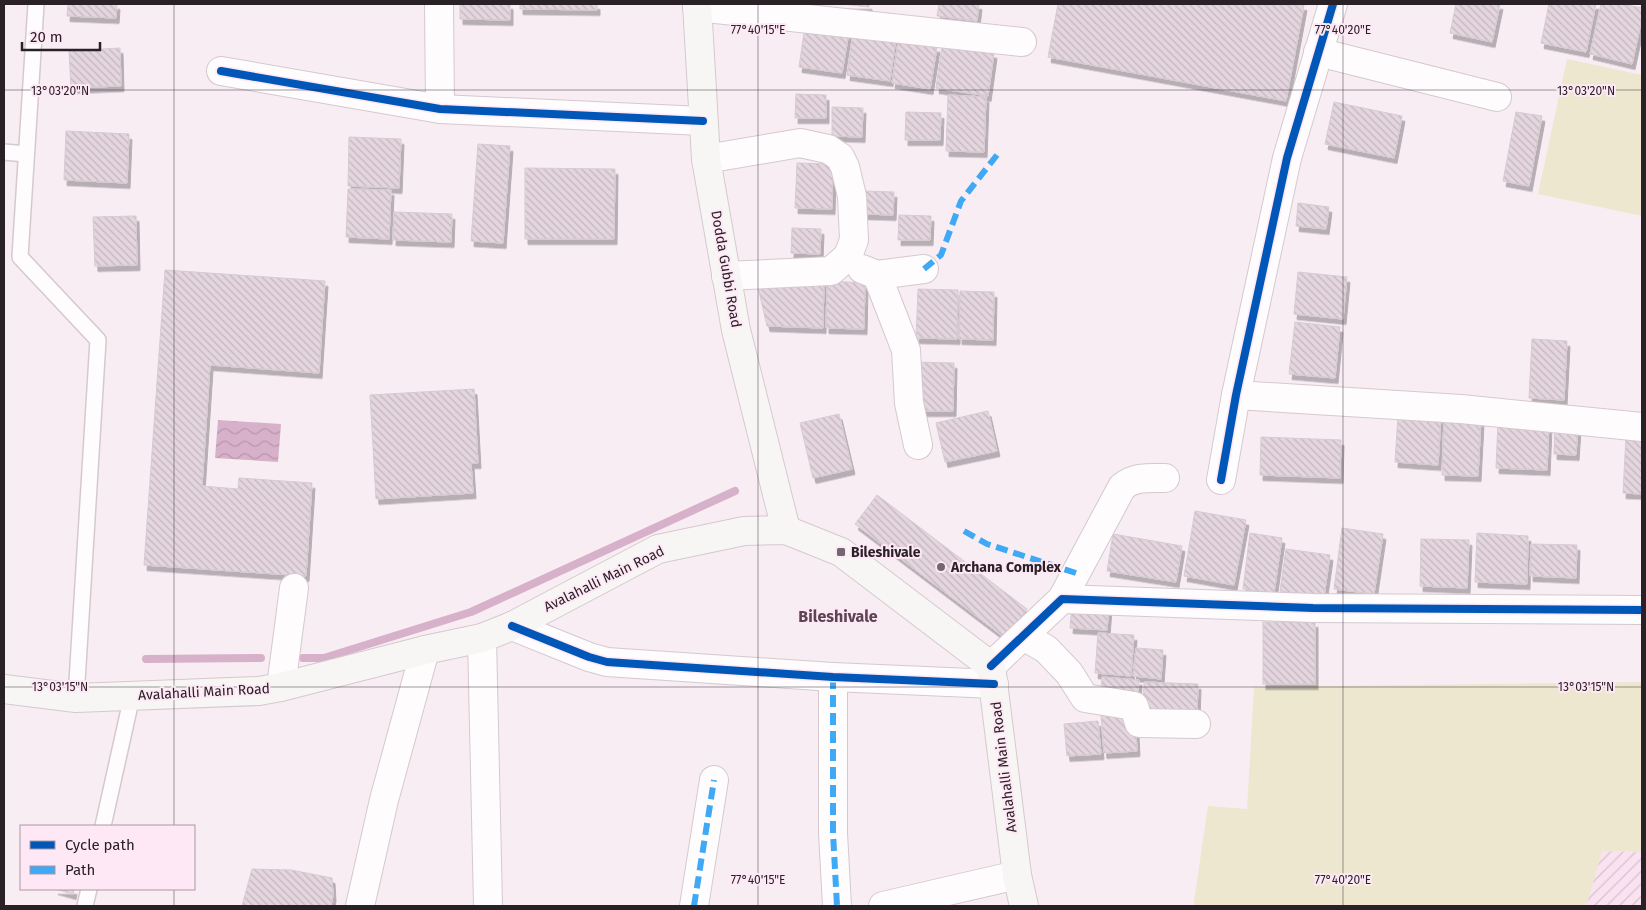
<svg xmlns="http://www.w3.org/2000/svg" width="1646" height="910" viewBox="0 0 1646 910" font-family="'Fira Sans',sans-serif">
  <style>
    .industrial { fill: url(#industrial-furrows) }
    .grass { fill: #ede7cf }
    .water { fill: url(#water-waves) }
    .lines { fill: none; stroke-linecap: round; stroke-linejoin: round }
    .stream { stroke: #d7b0c9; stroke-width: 8 }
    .building { fill: url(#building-back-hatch); stroke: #d6cbd1; filter: url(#shadow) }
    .lane-casing { stroke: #d4c9cf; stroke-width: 18 }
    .street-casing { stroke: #d4c9cf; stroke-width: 30 }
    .secondary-casing { stroke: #d4c9cf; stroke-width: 30 }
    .lane { stroke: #fefcfd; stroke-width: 15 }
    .street { stroke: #fefcfd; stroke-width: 28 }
    .secondary { stroke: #f8f6f4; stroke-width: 28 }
    .quiet { stroke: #3fa9f5; stroke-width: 6; stroke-dasharray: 12 6; stroke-linecap: butt }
    .cycleway-casing { stroke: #fee8f5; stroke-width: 11 }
    .cycleway { stroke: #0057b8; stroke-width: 8 }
    .ticks { fill: none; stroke: #2a2127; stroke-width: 1; stroke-opacity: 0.45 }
    .poi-dot { fill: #72686f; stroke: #fee8f5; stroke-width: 2 }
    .labels { text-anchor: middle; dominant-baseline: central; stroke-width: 4; stroke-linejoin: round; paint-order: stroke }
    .street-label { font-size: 14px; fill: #2a2127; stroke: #fee8f5 }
    .poi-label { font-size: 14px; font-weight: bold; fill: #2a2127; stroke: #fee8f5; text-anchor: start }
    .quarter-label { font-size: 16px; font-weight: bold; fill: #5b4553; stroke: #fee8f5 }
    .ticks-label { font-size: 12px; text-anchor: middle; fill: #2a2127; stroke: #fee8f5; stroke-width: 4; stroke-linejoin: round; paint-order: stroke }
  </style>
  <defs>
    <pattern id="industrial-furrows" width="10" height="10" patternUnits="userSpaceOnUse" patternTransform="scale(1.25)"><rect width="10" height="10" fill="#fae2f1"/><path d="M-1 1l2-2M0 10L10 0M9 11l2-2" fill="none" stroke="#d6c2cf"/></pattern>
    <pattern id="water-waves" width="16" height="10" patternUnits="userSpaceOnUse" patternTransform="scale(1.25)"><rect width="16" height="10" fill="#d7b0c9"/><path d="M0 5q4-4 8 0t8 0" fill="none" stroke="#b997ad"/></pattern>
    <pattern id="building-back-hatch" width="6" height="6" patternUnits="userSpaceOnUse" patternTransform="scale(1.25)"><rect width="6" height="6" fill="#e4d5de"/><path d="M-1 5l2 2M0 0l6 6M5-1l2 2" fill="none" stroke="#c4b7be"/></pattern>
    <filter id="shadow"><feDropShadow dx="3" dy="5.5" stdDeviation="0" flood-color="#0004"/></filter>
  </defs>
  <rect width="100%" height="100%" fill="#f9edf4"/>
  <path class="industrial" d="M1602 851 1642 852V906H1586Z"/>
  <g class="grass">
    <path d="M1567 59 1642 75V216L1538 194Z"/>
    <path d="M1642 682V852L1602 851 1586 906H1194V901L1208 806 1247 809 1254 687Z"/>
  </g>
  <path class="water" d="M218 420 281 424 278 462 215 458Z"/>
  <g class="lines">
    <g class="stream">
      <path d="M303 658H324L471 612 735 491"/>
      <path d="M146 659 261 658"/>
    </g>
  </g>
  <g class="building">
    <path d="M68 4H117L116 18 67 16Z"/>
    <path d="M460 4H510V20L460 19Z"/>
    <path d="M520 4H597V10L520 9Z"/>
    <path d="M842 4H869V7Z"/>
    <path d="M939 4H979L977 21 937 16Z"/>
    <path d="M1058 4 1304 5 1286 101 1048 57Z"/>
    <path d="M1456 4H1500L1492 42 1450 33Z"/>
    <path d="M1549 4H1596L1586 52 1541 43Z"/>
    <path d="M1601 4H1622L1642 8V18L1632 64 1590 54Z"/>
    <path d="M805 26 849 32 842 73 799 67Z"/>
    <path d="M853 32 896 38 890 81 847 75Z"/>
    <path d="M898 42 937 47 930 89 892 83Z"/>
    <path d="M942 45 994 53 988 96 936 88Z"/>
    <path d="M120 48 121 86 71 88 69 51Z"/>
    <path d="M796 94 826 95V118H795Z"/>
    <path d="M948 95 986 97 984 152 946 151Z"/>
    <path d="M1334 102 1402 116 1394 158 1325 144Z"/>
    <path d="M832 107 863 108 862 137 832 136Z"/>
    <path d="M906 112 941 113 940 140H905Z"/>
    <path d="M1516 112 1542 116 1529 186 1503 181Z"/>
    <path d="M66 131 129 134 127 183 64 180Z"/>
    <path d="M349 137 401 139 399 188 348 186Z"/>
    <path d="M478 144 510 146 503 243 471 241Z"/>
    <path d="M797 163 833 164 832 209 795 208Z"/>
    <path d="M525 168 615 169 614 239H525Z"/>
    <path d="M348 189 391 190 389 239 346 237Z"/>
    <path d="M865 191 894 192 893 215 864 214Z"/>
    <path d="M1298 203 1329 207 1326 229 1296 226Z"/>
    <path d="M394 212 452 214 451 242 393 240Z"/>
    <path d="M899 215 931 216 930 240H898Z"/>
    <path d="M136 216 137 265 95 266 93 217Z"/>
    <path d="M792 228 821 229 820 254 791 253Z"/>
    <path d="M165 270 325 281 319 373 210 365 202 486 238 489 239 478 312 483 306 576 144 565Z"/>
    <path d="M1298 272 1347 277 1343 319 1294 314Z"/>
    <path d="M756 279 824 280 823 328 767 326Z"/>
    <path d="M827 281 865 283 864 329 826 328Z"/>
    <path d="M918 289 958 290 957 339 916 338Z"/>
    <path d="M960 291 994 292 993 340 959 339Z"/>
    <path d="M1295 322 1340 327 1335 378 1289 374Z"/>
    <path d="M1532 339 1567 341 1564 400 1529 398Z"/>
    <path d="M914 362 954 363 953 411H913Z"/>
    <path d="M474 389 478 463H471L473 493 376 499 370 395Z"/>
    <path d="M988 411 997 451 945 462 936 423Z"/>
    <path d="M839 414 852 469 813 478 800 423Z"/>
    <path d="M1398 414 1441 417 1438 465 1395 462Z"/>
    <path d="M1444 417 1481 419 1478 476 1442 475Z"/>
    <path d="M1498 421 1549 423 1547 470 1496 468Z"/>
    <path d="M1555 424 1578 425 1576 455 1554 454Z"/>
    <path d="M1626 436 1642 437V494L1623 493Z"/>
    <path d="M1261 437 1341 440 1340 478 1260 475Z"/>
    <path d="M877 495 1027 609 1005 638 855 524Z"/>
    <path d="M1195 511 1246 520 1234 585 1184 576Z"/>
    <path d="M1342 528 1383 534 1374 594 1334 589Z"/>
    <path d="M1250 533 1282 538 1274 593 1243 589Z"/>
    <path d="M1477 533 1528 536 1527 584 1475 582Z"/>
    <path d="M1113 534 1182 546 1176 582 1107 571Z"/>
    <path d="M1421 539 1469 540 1467 588 1420 586Z"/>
    <path d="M1531 544 1577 545 1576 578 1530 576Z"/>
    <path d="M1286 549 1330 555 1324 597 1280 591Z"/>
    <path d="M1072 603 1109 605 1107 630 1070 628Z"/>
    <rect x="1263" y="622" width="52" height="62"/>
    <path d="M1098 633 1134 635 1131 676 1095 673Z"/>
    <path d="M1136 648 1163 650 1161 679 1133 676Z"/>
    <path d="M1102 677 1139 680 1138 696 1101 694Z"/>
    <path d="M1144 682 1198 684 1197 715 1143 713Z"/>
    <path d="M1135 712 1137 751 1104 753 1101 715Z"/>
    <path d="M1098 721 1101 754 1067 756 1064 724Z"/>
    <path d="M252 869 291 870 332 878 333 896 331 906H242Z"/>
    <path d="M55 889H74L73 894Z"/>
  </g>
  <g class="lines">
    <defs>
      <g id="lane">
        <path d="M36 4 20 257 98 340 76 698"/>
        <path d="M4 152 26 154"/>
        <path d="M103 826 132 696"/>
        <path d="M85 906 89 889"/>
      </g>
      <g id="street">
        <path d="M439 4 440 109"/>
        <path d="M697 7 1022 42"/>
        <path d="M1318 52 1497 97"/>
        <path d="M221 71 440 109 703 121"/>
        <path d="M706 159 800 143 828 149 840 157 845 167 852 196 854 240 848 256 831 271 726 276"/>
        <path d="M862 269 877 275 924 269"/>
        <path d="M877 275 906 350 909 403 918 445"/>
        <path d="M1236 395 1461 409 1642 427"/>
        <path d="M1221 480 1236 395 1287 158 1333 4"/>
        <path d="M1062 599 1122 487C1135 476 1150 478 1165 478"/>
        <path d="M512 626 589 657 607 662 833 677 994 684"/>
        <path d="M1023 636 1046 649 1069 673 1085 698 1134 706 1139 723 1196 724"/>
        <path d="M482 638 488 906"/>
        <path d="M991 666 1062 599 1313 608 1642 610"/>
        <path d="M833 677V833L837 906"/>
        <path d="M281 687 294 588"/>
        <path d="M360 906 384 800 425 650"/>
        <path d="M694 906 714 780"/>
        <path d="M883 906 1017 875"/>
      </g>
      <g id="secondary">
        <path d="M697 4 706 159 736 330 786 530"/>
        <path d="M4 689 76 698 259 691 281 687 425 650 482 638 512 626 658 549 744 531 786 530 841 552 991 666 1017 875 1024 906"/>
      </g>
    </defs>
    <use href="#lane" class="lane-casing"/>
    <use href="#street" class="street-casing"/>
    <use href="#secondary" class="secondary-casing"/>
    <use href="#lane" class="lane"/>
    <use href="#street" class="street"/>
    <use href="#secondary" class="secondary"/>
    <g class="quiet">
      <path d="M924 269 941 255 961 201 997 155"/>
      <path d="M964 531 987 544 1076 573"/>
      <path d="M833 677V833L837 906"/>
      <path d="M694 906 714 780"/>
    </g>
    <defs>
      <g id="cycleway">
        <path d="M221 71 440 109 703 121"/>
        <path d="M1221 480 1236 395 1287 158 1333 4"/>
        <path d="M512 626 589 657 607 662 833 677 994 684"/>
        <path d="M991 666 1062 599 1313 608 1642 610"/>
      </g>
    </defs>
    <use href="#cycleway" class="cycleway-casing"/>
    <use href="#cycleway" class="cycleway"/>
  </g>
  <path class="ticks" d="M174 4V826M758 4V906M1343 4V906M4 90H1642M4 687H1642M174 889V906"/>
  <g class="poi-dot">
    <rect x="836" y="547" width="10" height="10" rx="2.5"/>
    <circle cx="941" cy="567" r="5"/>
  </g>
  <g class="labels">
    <g class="street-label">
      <text transform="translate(726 269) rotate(80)">Dodda Gubbi Road</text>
      <text transform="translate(604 579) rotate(-26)">Avalahalli Main Road</text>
      <text transform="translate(204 692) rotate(-3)">Avalahalli Main Road</text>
      <text transform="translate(1004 767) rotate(-97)">Avalahalli Main Road</text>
    </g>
    <g class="poi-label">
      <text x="851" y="552">Bileshivale</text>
      <text x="951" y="567">Archana Complex</text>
    </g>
    <g class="quarter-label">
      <text x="838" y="616">Bileshivale</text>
    </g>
  </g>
  <g class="ticks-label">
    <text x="758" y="34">77°40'15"E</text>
    <text x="1343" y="34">77°40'20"E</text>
    <text x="60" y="95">13°03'20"N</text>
    <text x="1586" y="95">13°03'20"N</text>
    <text x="60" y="691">13°03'15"N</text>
    <text x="1586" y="691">13°03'15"N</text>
    <text x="758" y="884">77°40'15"E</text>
    <text x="1343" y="884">77°40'20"E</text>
  </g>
  <rect width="1646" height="910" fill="none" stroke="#2a2127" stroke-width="10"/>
  <rect x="20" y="825" width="175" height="65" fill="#fee8f5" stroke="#a998a3"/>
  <rect x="30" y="841" width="25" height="8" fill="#0057b8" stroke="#a998a3"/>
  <text x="65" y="850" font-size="15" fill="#2a2127">Cycle path</text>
  <rect x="30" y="866" width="25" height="8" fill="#3fa9f5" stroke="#a998a3"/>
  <text x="65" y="875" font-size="15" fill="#2a2127">Path</text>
  <path d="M22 42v8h78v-8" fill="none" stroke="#2a2127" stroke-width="2.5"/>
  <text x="30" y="42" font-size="15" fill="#2a2127" stroke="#fee8f5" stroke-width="4" paint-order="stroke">20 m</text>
</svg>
